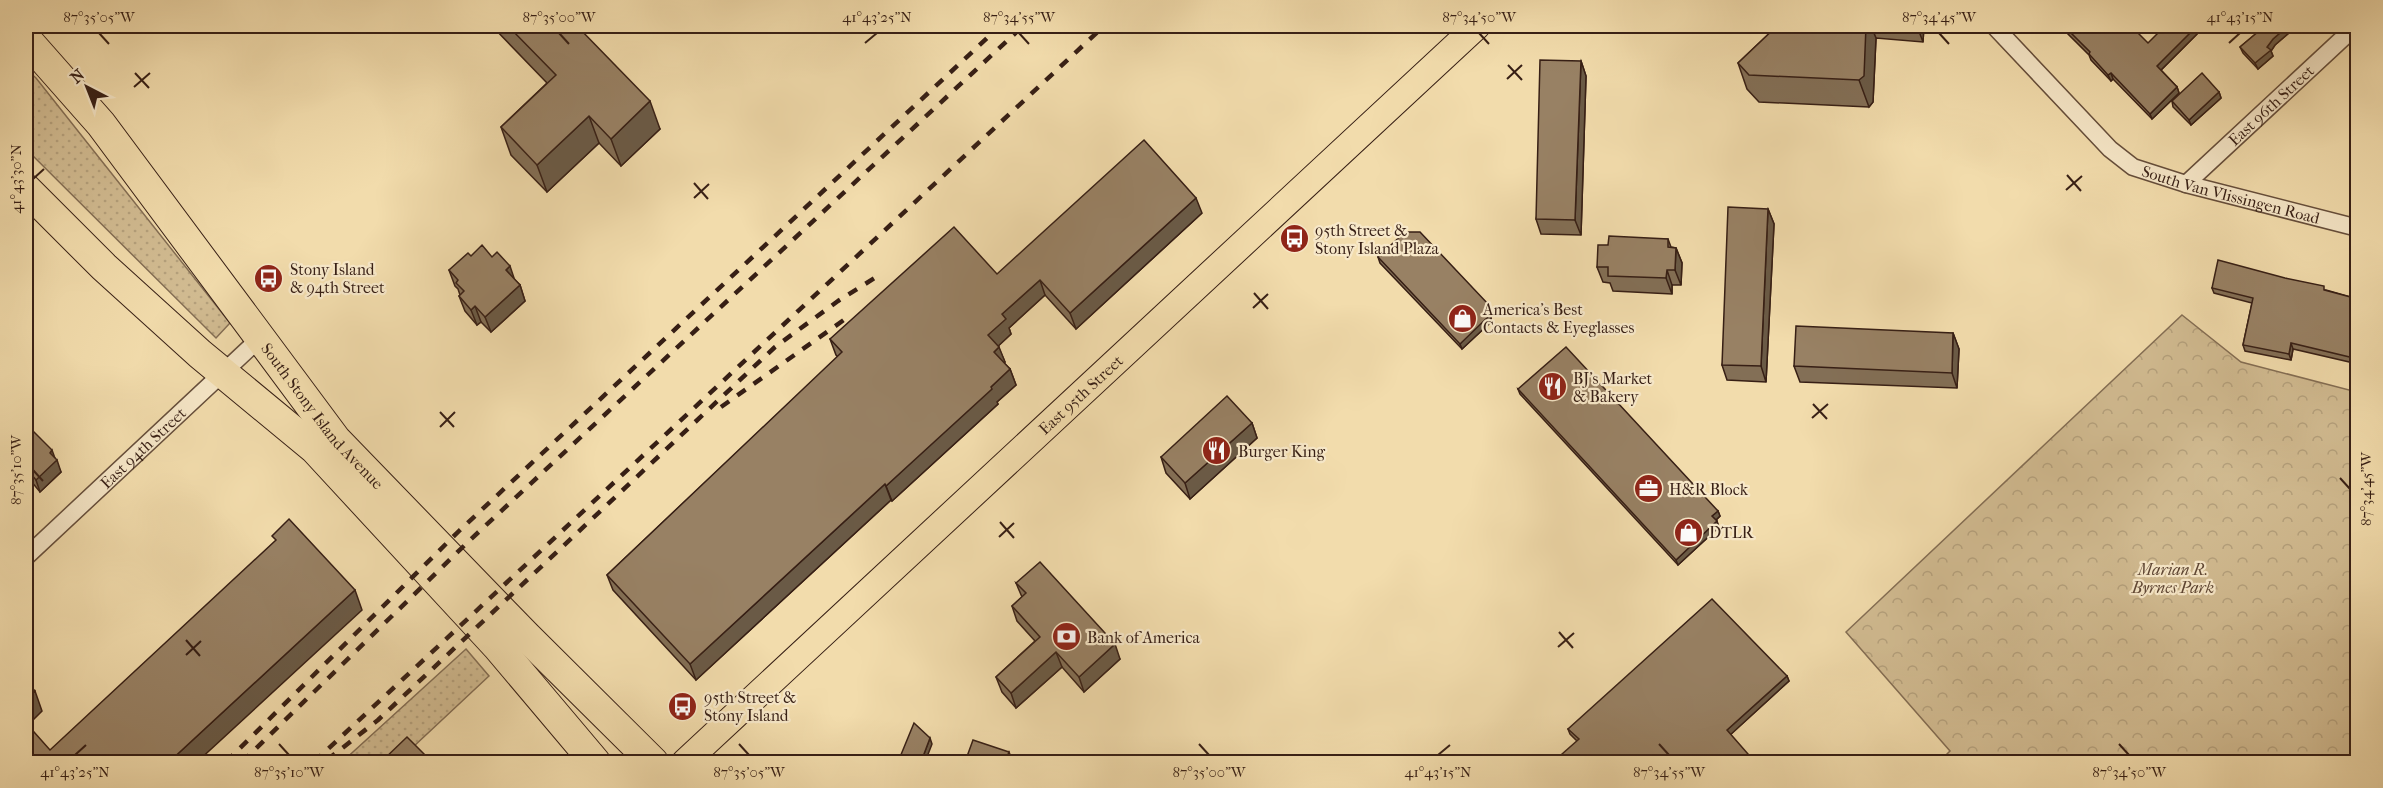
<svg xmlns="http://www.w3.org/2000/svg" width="2383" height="788" viewBox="0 0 2383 788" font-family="'IM FELL French Canon',serif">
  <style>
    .grass { fill: url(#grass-dots); stroke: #846e54; stroke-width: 1.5 }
    .park { fill: url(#park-crowns); stroke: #846e54; stroke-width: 1.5 }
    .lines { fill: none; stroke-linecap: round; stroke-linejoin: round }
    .street-casing { stroke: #664e3b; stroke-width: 19 }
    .primary-casing { stroke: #371f15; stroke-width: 28 }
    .highway-casing { stroke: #371f15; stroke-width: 32 }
    .street { stroke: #f7e8c9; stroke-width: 16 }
    .primary { stroke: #f2dcac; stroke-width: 26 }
    .highway { stroke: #f2dcac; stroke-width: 30 }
    .rail { stroke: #371f15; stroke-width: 4.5; stroke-dasharray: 10 10; stroke-linecap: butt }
    .wall { fill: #836f56; stroke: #371f15; stroke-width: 1.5 }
    .shaded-wall { fill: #6a5a46; stroke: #371f15; stroke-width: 1.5 }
    .building { fill: #988164; stroke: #371f15; stroke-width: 1.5 }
    .ticks { fill: none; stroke: #371f15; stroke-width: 2 }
    .labels { text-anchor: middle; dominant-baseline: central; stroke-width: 4.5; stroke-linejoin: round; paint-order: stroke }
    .street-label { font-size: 16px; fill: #371f15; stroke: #f7e8c9 }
    .poi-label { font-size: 16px; fill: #371f15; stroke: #f7e8c9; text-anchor: start }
    .park-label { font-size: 16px; font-style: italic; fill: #5e4634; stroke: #f7e8c9 }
    .neatline { fill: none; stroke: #371f15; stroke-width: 2 }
    .ticks-label { font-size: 15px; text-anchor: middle; fill: #371f15 }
  </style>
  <defs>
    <pattern id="grass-dots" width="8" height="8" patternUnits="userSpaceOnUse" patternTransform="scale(1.5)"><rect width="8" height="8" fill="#d2bc92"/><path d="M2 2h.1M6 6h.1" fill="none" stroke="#b5a17d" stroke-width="1.8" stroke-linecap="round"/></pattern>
    <pattern id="park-crowns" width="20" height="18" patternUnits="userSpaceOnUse" patternTransform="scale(1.5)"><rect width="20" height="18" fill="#d2bc92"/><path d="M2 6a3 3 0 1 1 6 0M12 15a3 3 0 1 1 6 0" fill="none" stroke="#b5a17d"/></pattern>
  </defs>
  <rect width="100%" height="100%" fill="#f2dcac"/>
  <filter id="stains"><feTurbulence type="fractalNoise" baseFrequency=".00333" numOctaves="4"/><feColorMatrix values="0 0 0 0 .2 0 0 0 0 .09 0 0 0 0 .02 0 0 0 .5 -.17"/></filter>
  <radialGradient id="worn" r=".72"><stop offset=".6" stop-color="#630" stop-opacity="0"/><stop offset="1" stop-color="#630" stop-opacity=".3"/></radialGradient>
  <g class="grass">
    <path d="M26 69 36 78 230 323 216 338 26 149Z"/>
    <path d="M466 649 489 676 397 762H342Z"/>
  </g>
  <path class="park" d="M2182 315 2241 362 2357 392V762H1939L1950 751 1846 632Z"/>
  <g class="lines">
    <defs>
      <g id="street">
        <path id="s1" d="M1994 26 2110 149 2133 167 2186 184 2358 228"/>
        <path id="s2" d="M2186 184 2356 26"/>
        <path id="s3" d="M26 557 260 338"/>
      </g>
      <g id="primary">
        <path id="s4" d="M685 762 1477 26"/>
      </g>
      <g id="highway">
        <path id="s5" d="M26 39 101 124 336 440 526 636 653 762"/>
        <path d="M26 189 104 267 200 354 315 449 498 647 595 762"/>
      </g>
    </defs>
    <use href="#street" class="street-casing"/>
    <use href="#primary" class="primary-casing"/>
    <use href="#highway" class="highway-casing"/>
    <use href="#street" class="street"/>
    <use href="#primary" class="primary"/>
    <use href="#highway" class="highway"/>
    <g class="rail">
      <path d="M721 407 848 317"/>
      <path d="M327 760 378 720 775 347 838 301 881 274"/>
      <path d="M226 762 460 530 1000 26"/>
      <path d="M242 762 470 540 1023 26"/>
      <path d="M314 762 1104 26"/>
    </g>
  </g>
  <g class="wall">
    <path d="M492 26H577L660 129 621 166 599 143 547 192 511 155 501 127 547 83Z"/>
    <path d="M1777 26H1924L1923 42 1876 38 1873 102 1869 107 1759 102 1747 89 1738 63Z"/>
    <path d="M2064 26 2127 29 2148 43 2195 28 2197 34 2161 70 2177 87 2179 93 2152 119 2113 79 2111 81 2091 60 2089 55 2066 32Z"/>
    <path d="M2265 26H2297L2275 45 2271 51 2273 56 2258 69 2243 53 2240 47Z"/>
    <path d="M1581 61 1586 76 1581 235 1541 234 1536 219Z"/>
    <path d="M2219 92 2221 98 2191 125 2173 107 2172 101Z"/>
    <path d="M1768 209 1774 224 1766 382 1727 380 1722 365Z"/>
    <path d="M1202 213 1076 329 1045 295 1009 328 1011 334 998 346 1005 362 1004 363 1010 369 1016 385 997 402 998 404 892 501 891 500 696 680 613 590 607 575 838 357 836 355 830 339 997 274Z"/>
    <path d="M1668 239 1671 247 1676 248 1682 263 1681 285H1672V294L1613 291 1610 283 1603 282 1597 267 1608 245Z"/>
    <path d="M471 256 515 280 520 285 525 301 491 332 481 322 477 325 465 311 459 296 460 295 458 289 455 286 449 270Z"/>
    <path d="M1378 257 1489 305 1491 310V322L1462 349 1380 263Z"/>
    <path d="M2212 288 2326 290 2358 299V364L2293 349 2291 360 2245 351 2243 345 2252 303 2214 293Z"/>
    <path d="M1953 333 1959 349 1957 388 1800 382 1794 366Z"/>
    <path d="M1518 389 1718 511 1720 516 1716 520 1719 527 1678 565 1520 394Z"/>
    <path d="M1252 423 1257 438 1190 499 1166 473 1161 457Z"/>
    <path d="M26 434 54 457 61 472 40 492 26 475Z"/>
    <path d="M1016 583 1120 659 1084 692 1062 667 1016 708 1002 692 996 677 1035 641 1017 621 1012 606 1022 597Z"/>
    <path d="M1787 676 1789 681 1731 734 1577 741 1570 734 1568 729Z"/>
  </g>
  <g class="shaded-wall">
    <path d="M1866 26H1871L1876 38 1873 102 1869 107 1859 80Z"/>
    <path d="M1917 26H1924L1923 42Z"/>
    <path d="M2192 26H2198L2195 28 2197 34 2159 72 2157 66Z"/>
    <path d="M2288 26H2297L2275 45 2271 51 2273 56 2258 69 2255 63 2273 39Z"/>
    <path d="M1581 61 1586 76 1581 235 1575 220Z"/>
    <path d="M2111 73 2113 79 2111 81 2108 75Z"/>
    <path d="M2177 87 2179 93 2152 119 2150 114Z"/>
    <path d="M2219 92 2221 98 2191 125 2189 120Z"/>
    <path d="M650 101 660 129 621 166 611 139Z"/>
    <path d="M589 116 599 143 547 192 537 165Z"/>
    <path d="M1196 198 1202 213 1076 329 1070 313Z"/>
    <path d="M1768 209 1774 224 1766 382 1761 366Z"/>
    <path d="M1676 248 1682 263 1681 285 1675 270Z"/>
    <path d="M510 266 515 281 506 270Z"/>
    <path d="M1667 270 1672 285V294L1666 278Z"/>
    <path d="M1040 280 1045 295 1009 328 1011 334 994 350 988 335 1002 314Z"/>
    <path d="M520 285 525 301 491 332 485 317Z"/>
    <path d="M1489 305 1491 310V322L1462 349 1460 344Z"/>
    <path d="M475 306 481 322 477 325 471 310Z"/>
    <path d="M1953 333 1959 349 1957 388 1952 373Z"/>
    <path d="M2291 343 2293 349 2291 360 2289 354Z"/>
    <path d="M999 347 1005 362 1000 367 994 352Z"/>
    <path d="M1010 369 1016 385 997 402 998 404 892 501 886 486Z"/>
    <path d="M1252 423 1257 438 1190 499 1185 483Z"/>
    <path d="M52 450 56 461 57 460 61 472 40 492 36 480 50 453Z"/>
    <path d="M885 484 891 500 696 680 690 664Z"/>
    <path d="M1718 511 1720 516 1714 522 1712 516Z"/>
    <path d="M1717 521 1719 527 1678 565 1676 560Z"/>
    <path d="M355 590 362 610 197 762H169Z"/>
    <path d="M1115 644 1120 659 1084 692 1079 677Z"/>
    <path d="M1056 652 1062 667 1016 708 1011 693Z"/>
    <path d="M1787 676 1789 681 1729 736 1727 730Z"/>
    <path d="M35 691 42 711 26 727V701Z"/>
    <path d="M930 738 932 744 925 762H921Z"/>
    <path d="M1009 752 1013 762H1005Z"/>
  </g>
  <g class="building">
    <path d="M508 26H577L650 101 611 139 589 116 537 165 501 127 556 75Z"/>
    <path d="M1777 26H1866L1864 76 1859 80 1749 75 1738 63Z"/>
    <path d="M2064 26H2123L2127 29 2131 26 2148 43 2165 26H2192L2195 28 2157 66 2177 87 2150 114 2111 73 2108 75 2089 54 2090 52Z"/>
    <path d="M2265 26H2288L2273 39 2267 47 2271 50 2255 63 2240 47Z"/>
    <path d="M1540 60 1581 61 1575 220 1536 219Z"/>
    <path d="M2202 73 2219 92 2189 120 2172 101Z"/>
    <path d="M1144 140 1196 198 1070 313 1040 280 1002 314 1006 319 988 335 999 347 994 352 1010 369 991 387 992 389 886 486 885 484 690 664 607 575 842 352 830 339 954 227 997 274Z"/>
    <path d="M1728 207 1768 209 1761 366 1722 365Z"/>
    <path d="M1405 232H1420L1489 305V316L1460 344 1378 257Z"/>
    <path d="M1609 236 1668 239V247L1676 248 1675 270H1667L1666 278 1608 276V267H1597L1598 245H1608Z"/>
    <path d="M482 245 492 257 497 252 510 266 506 270 520 285 485 317 475 306 471 310 459 296 464 291 456 283 458 280 449 270 468 253 471 256Z"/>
    <path d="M2218 260 2285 278 2324 286V290L2358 299V359L2291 343 2289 354 2243 345 2253 298 2212 288Z"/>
    <path d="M1796 326 1953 333 1952 373 1794 366Z"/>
    <path d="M1566 347 1718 511 1712 516 1717 521 1676 560 1518 389Z"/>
    <path d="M1227 396 1252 423 1185 483 1161 457Z"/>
    <path d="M33 431 52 450 50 453 57 460 36 480 26 468V434L28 436Z"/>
    <path d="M289 519 355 590 169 762H26V723L50 750 276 540 272 536Z"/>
    <path d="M1040 562 1115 644 1079 677 1056 652 1011 693 996 677 1040 637 1012 606 1026 593 1016 583Z"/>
    <path d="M1712 599 1787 676 1727 730 1755 762H1553L1579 739 1568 729Z"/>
    <path d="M26 681 35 691 26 701Z"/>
    <path d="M914 723 930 738 921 762H898Z"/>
    <path d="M407 737 432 762H381Z"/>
    <path d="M973 740 1009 752 1005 762H965Z"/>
  </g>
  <path class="ticks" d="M99 33 109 44M559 33 569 44M1019 33 1029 44M1479 33 1489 44M1939 33 1949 44M865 43 877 33M2229 43 2240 33M1508 65 1522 80M135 73 149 88M1507 79 1522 65M134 87 150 73M2067 175 2081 191M33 179 44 169M694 183 708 199M2066 190 2082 176M694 198 709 184M1254 293 1268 309M1253 308 1268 294M1813 404 1827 419M440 412 454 427M1812 418 1828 404M440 427 455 412M33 470 43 481M2340 478 2350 489M1000 522 1014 538M999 537 1014 523M1559 632 1573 648M186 640 200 656M1558 647 1574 633M186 655 201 641M279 744 289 755M739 744 749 755M1199 744 1209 755M1659 744 1669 755M2119 744 2129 755M75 755 86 745M1438 755 1450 745"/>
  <defs>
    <symbol id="bus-disc" viewBox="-11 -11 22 22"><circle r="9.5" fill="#8f2418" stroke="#f7e8c9"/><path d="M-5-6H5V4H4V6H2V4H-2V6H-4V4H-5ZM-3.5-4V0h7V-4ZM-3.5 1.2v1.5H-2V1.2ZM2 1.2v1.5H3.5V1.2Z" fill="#fff"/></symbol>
    <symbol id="shop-disc" viewBox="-11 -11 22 22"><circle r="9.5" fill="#8f2418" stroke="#f7e8c9"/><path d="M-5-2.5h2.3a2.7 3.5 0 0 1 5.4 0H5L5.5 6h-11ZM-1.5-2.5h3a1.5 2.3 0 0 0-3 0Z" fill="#fff"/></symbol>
    <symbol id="restaurant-disc" viewBox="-11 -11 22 22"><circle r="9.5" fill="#8f2418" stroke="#f7e8c9"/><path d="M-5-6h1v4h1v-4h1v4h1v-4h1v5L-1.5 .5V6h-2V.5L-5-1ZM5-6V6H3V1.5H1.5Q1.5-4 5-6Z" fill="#fff"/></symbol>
    <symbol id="office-disc" viewBox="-11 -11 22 22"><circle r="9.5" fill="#8f2418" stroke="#f7e8c9"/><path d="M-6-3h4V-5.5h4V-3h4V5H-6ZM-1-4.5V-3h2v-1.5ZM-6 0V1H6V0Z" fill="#fff"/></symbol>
    <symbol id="bank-disc" viewBox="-11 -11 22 22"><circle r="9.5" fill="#8f2418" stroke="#f7e8c9"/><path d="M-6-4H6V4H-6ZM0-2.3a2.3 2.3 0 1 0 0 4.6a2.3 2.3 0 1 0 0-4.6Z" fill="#fff"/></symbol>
  </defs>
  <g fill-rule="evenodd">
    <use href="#bus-disc" x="1278" y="222" width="33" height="33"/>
    <use href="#bus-disc" x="252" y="262" width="33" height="33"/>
    <use href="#shop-disc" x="1446" y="302" width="33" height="33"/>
    <use href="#restaurant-disc" x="1536" y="370" width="33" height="33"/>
    <use href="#restaurant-disc" x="1200" y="434" width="33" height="33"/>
    <use href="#office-disc" x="1632" y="472" width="33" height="33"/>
    <use href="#shop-disc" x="1672" y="516" width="33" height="33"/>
    <use href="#bank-disc" x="1050" y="620" width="33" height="33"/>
    <use href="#bus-disc" x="666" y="690" width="33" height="33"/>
  </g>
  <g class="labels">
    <g class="street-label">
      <text stroke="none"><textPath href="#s2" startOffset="116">East 96th Street</textPath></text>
      <text stroke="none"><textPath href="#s1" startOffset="300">South Van Vlissingen Road</textPath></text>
      <text stroke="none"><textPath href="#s4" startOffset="540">East 95th Street</textPath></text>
      <text stroke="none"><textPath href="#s5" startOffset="480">South Stony Island Avenue</textPath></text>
      <text stroke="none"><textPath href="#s3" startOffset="160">East 94th Street</textPath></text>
    </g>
    <g class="poi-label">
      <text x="1315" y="230">95th Street &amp;<tspan x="1315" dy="18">Stony Island Plaza</tspan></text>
      <text x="290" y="269">Stony Island<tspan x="290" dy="18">&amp; 94th Street</tspan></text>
      <text x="1483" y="309">America's Best<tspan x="1483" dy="18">Contacts &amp; Eyeglasses</tspan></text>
      <text x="1573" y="378">BJ's Market<tspan x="1573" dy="18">&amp; Bakery</tspan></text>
      <text x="1238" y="451">Burger King</text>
      <text x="1669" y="489">H&amp;R Block</text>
      <text x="1709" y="532">DTLR</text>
      <text x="1087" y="637">Bank of America</text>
      <text x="704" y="697">95th Street &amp;<tspan x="704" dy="18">Stony Island</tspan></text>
    </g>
    <g class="park-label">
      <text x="2173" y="569">Marian R.<tspan x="2173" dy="18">Byrnes Park</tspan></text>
    </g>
  </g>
  <rect width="2383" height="788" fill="none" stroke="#f2dcac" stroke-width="66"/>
  <g transform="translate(87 87) rotate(318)" stroke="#f7e8c9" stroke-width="4.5" paint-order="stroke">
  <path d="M0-4.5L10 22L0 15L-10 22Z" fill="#371f15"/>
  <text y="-9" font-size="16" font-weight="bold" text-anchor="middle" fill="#371f15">N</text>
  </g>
  <rect x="33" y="33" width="2317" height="722" class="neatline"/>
  <g class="ticks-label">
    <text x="99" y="22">87°35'05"W</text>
    <text x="559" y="22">87°35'00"W</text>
    <text x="877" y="22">41°43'25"N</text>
    <text x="1019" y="22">87°34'55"W</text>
    <text x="1479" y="22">87°34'50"W</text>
    <text x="1939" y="22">87°34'45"W</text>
    <text x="2240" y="22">41°43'15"N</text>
    <text transform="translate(16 179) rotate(-90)" y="5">41°43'30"N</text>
    <text transform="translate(16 470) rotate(-90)" y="5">87°35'10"W</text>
    <text transform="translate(2366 489) rotate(-90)" y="5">87°34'45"W</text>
    <text x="75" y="777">41°43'25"N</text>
    <text x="289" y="777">87°35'10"W</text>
    <text x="749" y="777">87°35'05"W</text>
    <text x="1209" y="777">87°35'00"W</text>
    <text x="1438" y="777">41°43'15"N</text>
    <text x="1669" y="777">87°34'55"W</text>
    <text x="2129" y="777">87°34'50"W</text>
  </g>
  <rect width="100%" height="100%" filter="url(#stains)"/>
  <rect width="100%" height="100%" fill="url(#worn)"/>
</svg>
